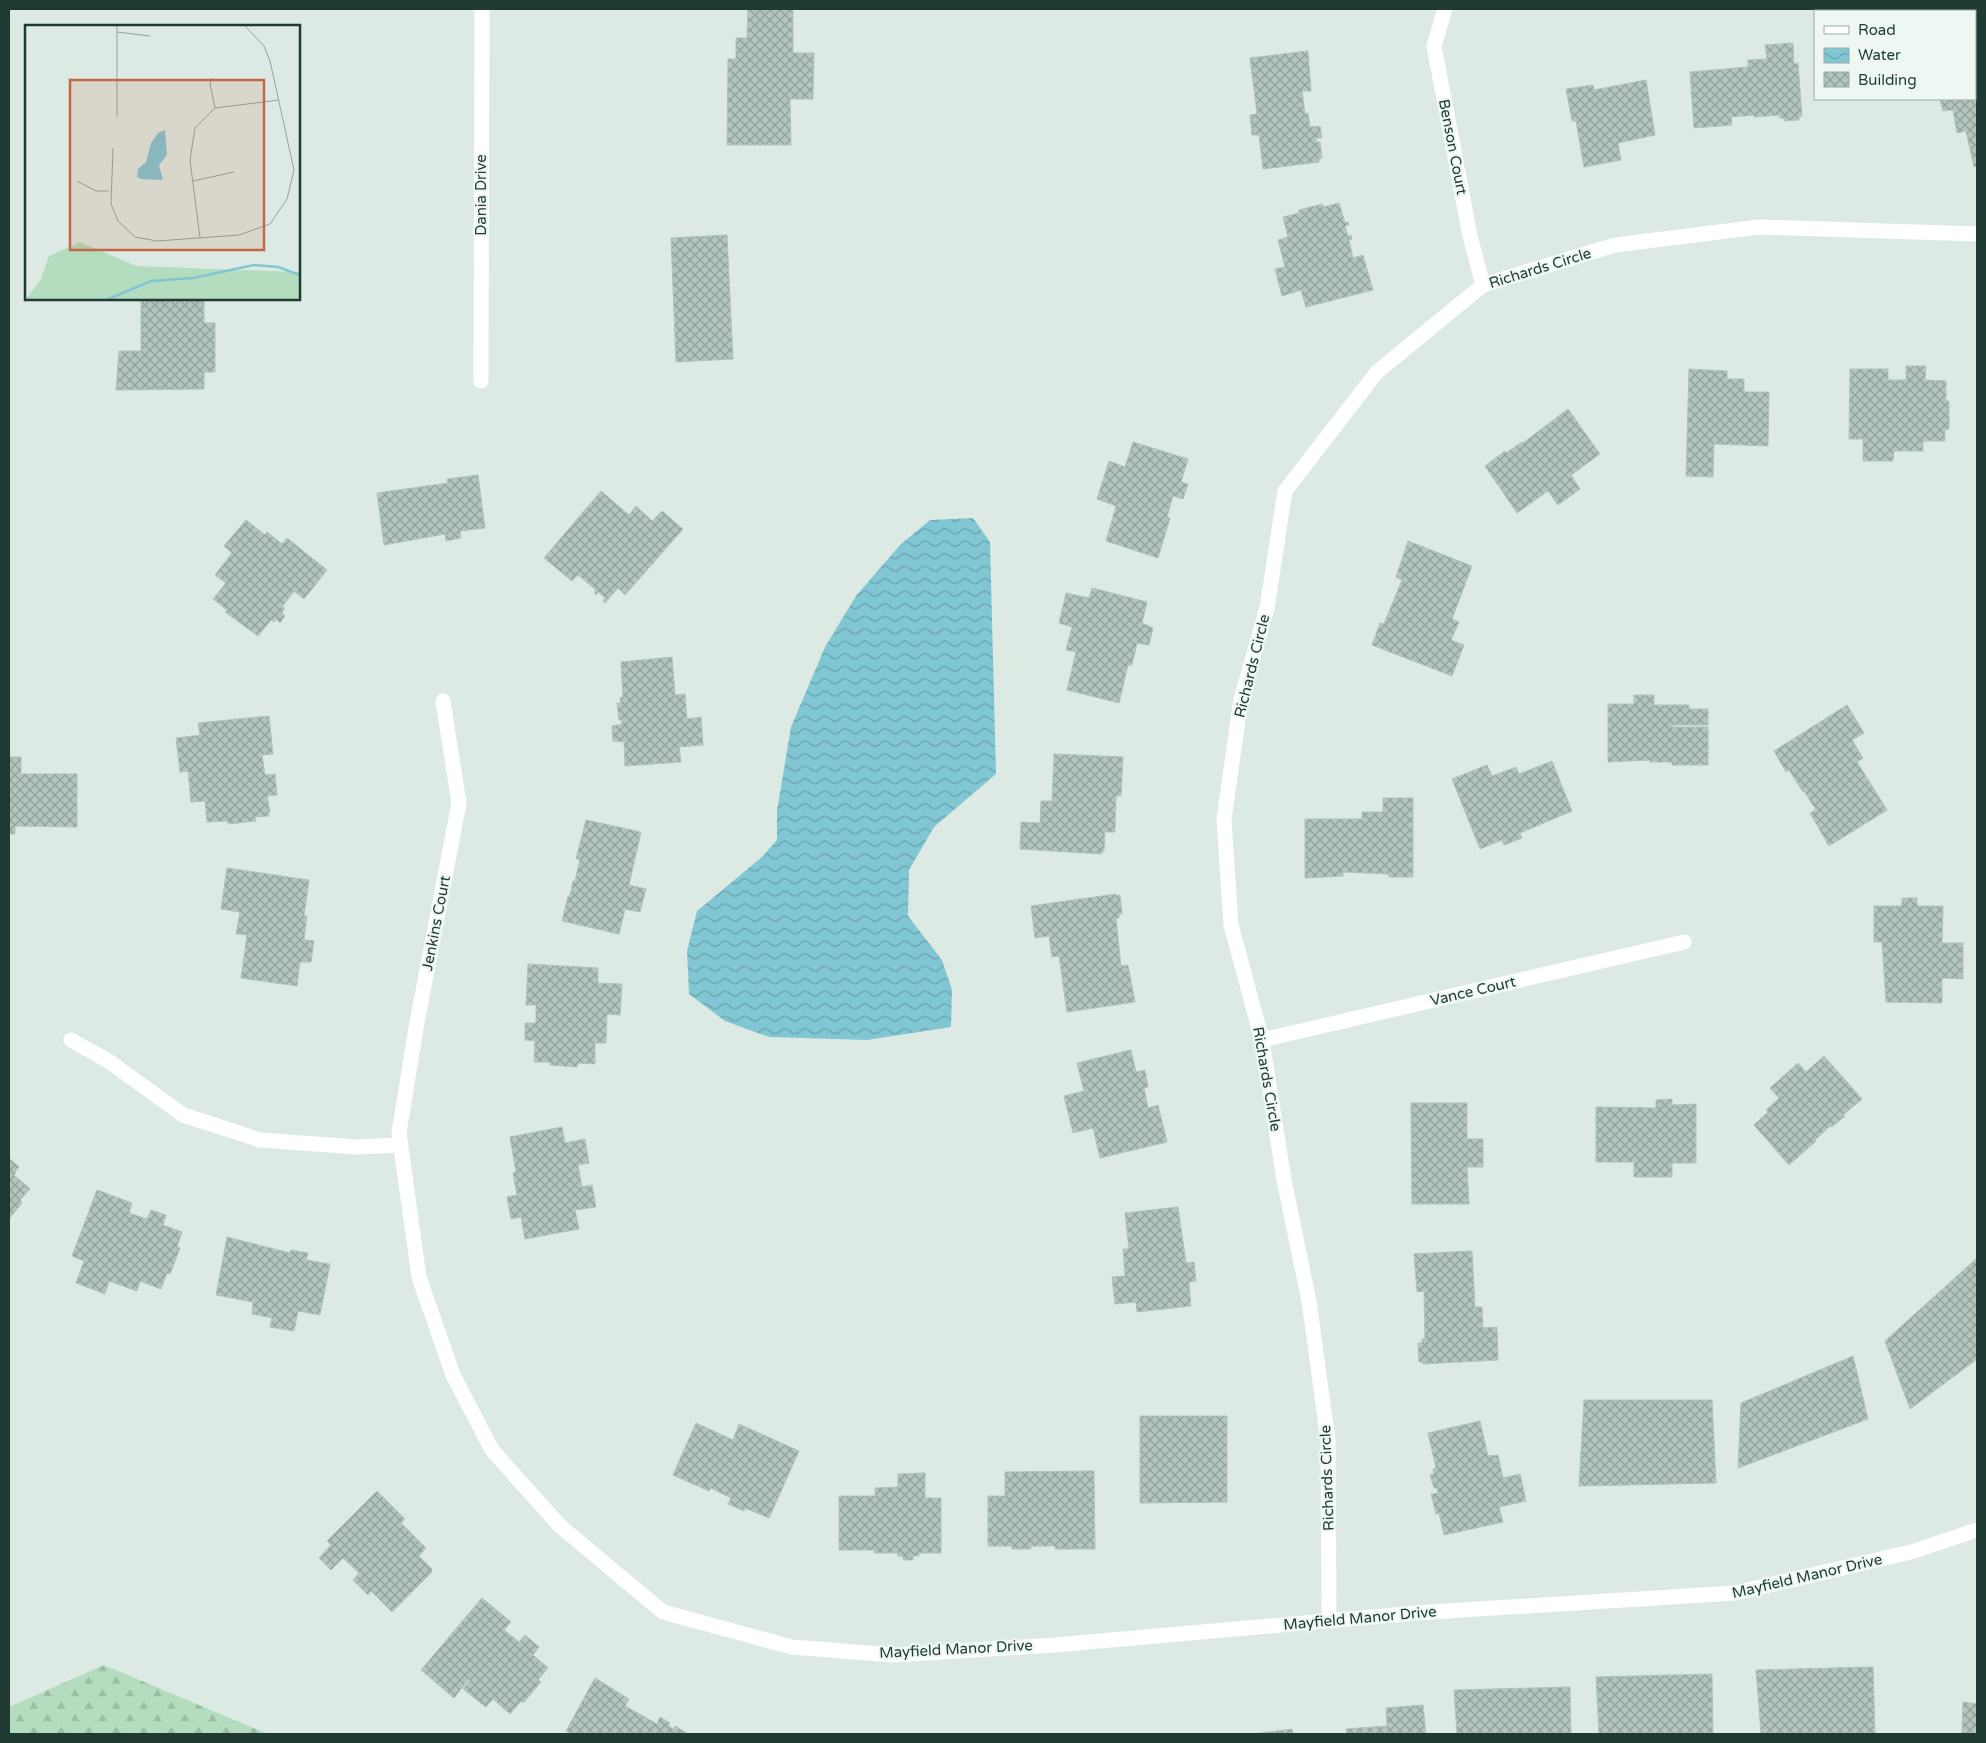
<svg xmlns="http://www.w3.org/2000/svg" width="1986" height="1743" viewBox="0 0 1986 1743" font-family="'Varela Round',sans-serif">
  <style>
    .forest { fill: url(#forest-firs) }
    .water { fill: url(#water-waves) }
    .building { fill: url(#building-cross-hatch); stroke: #b0c4bc }
    .lines { fill: none; stroke-linecap: round; stroke-linejoin: round }
    .street { stroke: #fff; stroke-width: 15 }
    .labels { text-anchor: middle; dominant-baseline: central; stroke-width: 4.5; stroke-linejoin: round; paint-order: stroke }
    .street-label { font-size: 15px; fill: #1e3a33; stroke: #eef7f2 }
    .inset-river { fill: none; stroke: #81c6d3; stroke-width: 2.5 }
    .inset-road { fill: none; stroke: #91a49d; stroke-width: 1 }
    .view { fill: #c26846; fill-opacity: 0.15; stroke: #c26846; stroke-width: 2.5 }
    .inset-edge { fill: none; stroke: #1e3a33; stroke-width: 2.5 }
  </style>
  <defs>
    <pattern id="forest-firs" width="22" height="20" patternUnits="userSpaceOnUse" patternTransform="scale(1.25)"><rect width="22" height="20" fill="#b4ddc0"/><path d="M5 1l3.5 6h-7zM16 11l3.5 6h-7z" fill="#9abea5"/></pattern>
    <pattern id="water-waves" width="16" height="10" patternUnits="userSpaceOnUse" patternTransform="scale(1.25)"><rect width="16" height="10" fill="#81c6d3"/><path d="M0 5q4-4 8 0t8 0" fill="none" stroke="#69a2ac"/></pattern>
    <pattern id="building-cross-hatch" width="8" height="8" patternUnits="userSpaceOnUse" patternTransform="scale(1.25)"><rect width="8" height="8" fill="#b3c5bd"/><path d="M0 0l8 8M0 8l8-8" fill="none" stroke="#91a19a"/></pattern>
  </defs>
  <rect width="100%" height="100%" fill="#ddeae4"/>
  <path class="forest" d="M104 1665 268 1734H9V1707Z"/>
  <path class="water" d="M973 518 990 542 996 774 934 827 909 870 908 916 942 960 952 990 951 1027 867 1040 769 1037 725 1021 689 994 687 951 697 911 762 857 777 840V811L791 727 825 647 856 596 900 545 930 520Z"/>
  <g class="building">
    <path d="M748 9H793V53H814L813 99H790L791 145H727L728 59H736V38H747Z"/>
    <path d="M1937 9H1977V12L1937 11Z"/>
    <path d="M1793 43 1794 64 1798 63 1802 116 1799 117V120L1784 121V118H1780L1779 115 1754 117V115L1731 117 1732 125 1694 128 1690 72 1748 67V60L1767 59 1765 45Z"/>
    <path d="M1308 51 1311 91H1302L1305 114 1308 113 1310 127 1320 126 1322 138H1316L1317 142H1320L1322 158 1319 159V162L1263 169 1259 135H1252L1250 115 1257 114 1250 58Z"/>
    <path d="M1977 62V166L1974 167 1966 131 1957 133 1953 110 1943 111 1940 99H1975V63Z"/>
    <path d="M1646 80 1655 135 1618 143 1621 160 1584 167 1576 121H1572L1566 89 1593 85 1594 90Z"/>
    <path d="M1339 203 1345 223 1348 222 1349 225 1345 226 1348 236 1351 235 1352 239 1349 240 1353 258 1363 255 1373 290 1306 307 1301 290 1282 296 1275 269 1285 267 1278 240 1288 237 1283 217 1299 213V210L1322 204 1323 207Z"/>
    <path d="M727 235 733 359 676 362 671 238Z"/>
    <path d="M141 299H204V323H215V372H204V389L116 390 119 351H141Z"/>
    <path d="M1906 366H1926L1925 380 1946 381V401H1949V429H1945V441H1923V451H1894L1893 461H1863V439H1849L1850 369H1888V380H1906Z"/>
    <path d="M1689 369 1727 371V379H1744V392H1769L1768 446 1714 444 1713 477 1686 476Z"/>
    <path d="M1568 409 1600 454 1571 475 1580 489 1558 505 1548 491 1517 513 1485 466 1505 451 1506 453 1522 442 1523 443Z"/>
    <path d="M1133 442 1188 459 1181 482 1188 484 1183 499 1173 496 1167 517 1170 518 1158 558 1106 541 1116 506 1097 499 1109 461 1125 467Z"/>
    <path d="M478 475 485 528 460 531 461 538 446 541 445 534 384 545 377 493 448 483 447 479Z"/>
    <path d="M601 491 629 515 636 506 652 521 662 511 683 529 625 595 618 588 605 603 603 601 605 598 598 592 596 595 594 593 596 590 578 575 572 581 544 558Z"/>
    <path d="M246 520 265 535 267 532 282 544 287 538 327 570 304 599 294 591 282 607 285 608 282 613 285 616 280 623 276 619 274 622 271 620 258 636 225 612 227 610 213 599 226 583 215 575 232 553 224 546Z"/>
    <path d="M1408 541 1472 566 1452 619 1459 622 1451 640 1464 645 1452 676 1372 645 1380 623 1384 624 1402 580 1396 577Z"/>
    <path d="M1092 588 1147 602 1142 623 1153 628 1149 645 1137 643 1132 665H1128L1119 703 1067 690 1076 652 1066 650 1072 627 1059 623 1066 593 1089 598Z"/>
    <path d="M672 657 675 695 685 694 687 719 701 717 703 745 679 747 681 762 625 766 624 742 613 741 612 726 622 724V720H619L617 703H621L620 698 623 697 621 662Z"/>
    <path d="M1634 695H1654V705H1689V709H1708V725H1672V727H1708V765H1672V762H1650V760L1608 762V704H1634Z"/>
    <path d="M1847 705 1864 733 1852 740 1863 758 1857 762 1887 810 1829 846 1810 813 1816 810 1804 791 1803 792 1789 770 1786 772 1774 751Z"/>
    <path d="M269 716 273 754 262 755 265 775 275 774 277 795 267 796 270 812H268L269 816 255 817 256 821 228 824V821L207 822 205 801 191 802 188 771 180 772 176 738 200 735 198 723Z"/>
    <path d="M1054 754 1123 757 1121 796H1116L1115 832H1103L1105 834 1104 851H1102V854L1020 849 1021 822 1040 823 1041 801H1052Z"/>
    <path d="M9 757H21V774H77V827L15 826V834H9Z"/>
    <path d="M1552 761 1572 811 1520 833 1522 838 1504 845 1502 840 1480 849 1452 779 1487 765 1492 776 1516 767 1519 774Z"/>
    <path d="M1383 798H1413V877H1389V874L1343 872V876L1305 878V819H1362V812H1383Z"/>
    <path d="M586 820 641 832 629 885 646 889 640 912 625 909 619 934 562 921 568 896H570L573 881H575L580 859H576Z"/>
    <path d="M227 868 309 880 304 916H307L304 940 314 941 311 962H300L297 986 241 978 247 935 236 934 240 912 221 909Z"/>
    <path d="M1116 894V896L1120 895 1122 914H1119V918H1116L1121 966 1128 965 1135 1002 1067 1012 1059 956 1052 957 1049 936 1035 938 1031 906Z"/>
    <path d="M1902 898H1917V906H1943L1942 943H1963V979L1942 978V1003L1886 1002 1882 942H1874V906H1902Z"/>
    <path d="M528 964 598 968V983L622 984 620 1015 607 1014 606 1043H595V1064L578 1063 577 1067 550 1065V1062H534L535 1041 525 1040V1023H536V1005H526Z"/>
    <path d="M1131 1050 1136 1072 1145 1070 1148 1087 1144 1088 1148 1108 1158 1105 1167 1142 1100 1158 1093 1128 1073 1133 1064 1096 1084 1091 1077 1063Z"/>
    <path d="M1824 1056 1862 1099 1843 1115 1845 1116 1832 1127 1830 1126 1815 1140 1816 1141 1789 1165 1754 1125 1768 1112 1766 1110 1779 1098 1770 1088 1798 1063 1806 1072Z"/>
    <path d="M1672 1099V1105L1696 1104V1163H1672V1177H1634V1162H1596V1107L1656 1108V1100Z"/>
    <path d="M1411 1103H1467V1139H1483V1167H1467L1469 1204H1412Z"/>
    <path d="M562 1127 565 1143 585 1139 589 1163 578 1165 582 1187 592 1185 596 1207 575 1210 579 1229 525 1239 521 1217 511 1219 507 1197 517 1195 513 1173 516 1172 510 1137Z"/>
    <path d="M9 1158 19 1167 15 1172 16 1173 14 1175 30 1189 20 1200 22 1203 9 1219Z"/>
    <path d="M97 1190 132 1203 129 1213 147 1219 151 1210 166 1215 163 1225 182 1232 177 1247 180 1248 170 1274 167 1273 161 1289 140 1281 137 1291 109 1281 105 1294 76 1283 84 1261 72 1256Z"/>
    <path d="M1178 1207 1186 1263 1194 1262 1196 1281 1189 1282 1191 1306 1137 1312 1136 1302 1115 1304 1112 1277 1125 1276 1123 1249H1129L1125 1213Z"/>
    <path d="M227 1237 290 1253 291 1250 308 1253 306 1260 330 1264 320 1315 298 1311 294 1331 270 1327 272 1318 252 1314 253 1302 216 1295Z"/>
    <path d="M1472 1251 1475 1307H1482L1483 1328 1497 1327 1498 1360 1423 1364V1362H1419L1418 1343H1422V1339H1425L1424 1291 1417 1292 1414 1254Z"/>
    <path d="M1977 1258V1359L1910 1409 1885 1341Z"/>
    <path d="M1853 1356 1868 1419 1738 1468 1741 1403Z"/>
    <path d="M1584 1400H1712L1716 1483 1579 1486Z"/>
    <path d="M1140 1416H1227V1502L1140 1503Z"/>
    <path d="M1480 1421 1488 1456 1498 1455 1503 1478 1520 1474 1526 1501 1499 1507 1503 1522 1444 1535 1439 1513 1436 1514 1431 1494 1438 1493 1437 1488H1434L1430 1475 1434 1474 1433 1469 1436 1468 1428 1433Z"/>
    <path d="M696 1423 733 1440 739 1424 799 1451 769 1518 745 1508 744 1511 728 1504 731 1498 711 1488 709 1491 673 1475Z"/>
    <path d="M1094 1471 1095 1549H1055V1546H1031V1549H1012V1546H988V1496H1005V1472Z"/>
    <path d="M925 1473V1498H941V1553H919V1556H913V1560H903V1556H898V1553H874V1550H839V1496H875V1488L898 1487V1474Z"/>
    <path d="M377 1491 405 1519 401 1523 426 1548 418 1557H420L432 1569 431 1570 432 1572 392 1612 371 1591 368 1595 353 1580 359 1573 343 1558 331 1570 319 1558 331 1545 327 1541Z"/>
    <path d="M482 1598 511 1622 504 1630 519 1642 525 1635 539 1647 533 1655 548 1668 538 1680 541 1682 523 1703 521 1701 510 1714 493 1699 486 1707 463 1689 470 1680 469 1679 454 1698 421 1670Z"/>
    <path d="M1873 1667 1875 1734H1761L1756 1670Z"/>
    <path d="M1712 1674 1713 1734H1599L1596 1677Z"/>
    <path d="M595 1678 629 1699 625 1706 657 1724 660 1717 670 1723 669 1726 673 1729 675 1726 688 1734H572L566 1731Z"/>
    <path d="M1570 1687 1571 1734H1457L1454 1690Z"/>
    <path d="M1963 1702 1977 1704V1734H1962Z"/>
    <path d="M1423 1705 1426 1734H1347L1346 1729 1387 1726 1386 1708Z"/>
    <path d="M1292 1729 1293 1734H1253Z"/>
  </g>
  <g class="lines">
    <g class="street">
      <path d="M1445 9 1434 46 1470 236 1483 285"/>
      <path d="M481 381 482 9"/>
      <path d="M443 701 459 803 416 1028 399 1133 419 1277 453 1375 492 1450 560 1526 663 1612 792 1647 893 1655 1055 1645 1416 1613 1735 1593 1911 1552 1977 1530"/>
      <path d="M71 1040 110 1062 183 1115 260 1140 357 1147 400 1145"/>
      <path d="M1262 1040 1684 942"/>
      <path d="M1329 1620 1328 1440 1309 1301 1284 1180 1262 1040 1231 925 1224 819 1241 699 1267 608 1285 491 1377 372 1483 285 1615 245 1759 227 1977 234"/>
    </g>
  </g>
  <g class="labels">
    <g class="street-label">
      <text transform="translate(1453 147) rotate(79)">Benson Court</text>
      <text transform="translate(481 195) rotate(-90)">Dania Drive</text>
      <text transform="translate(1540 268) rotate(-17)">Richards Circle</text>
      <text transform="translate(1252 666) rotate(-76)">Richards Circle</text>
      <text transform="translate(436 923) rotate(-79)">Jenkins Court</text>
      <text transform="translate(1473 991) rotate(-13)">Vance Court</text>
      <text transform="translate(1267 1079) rotate(80)">Richards Circle</text>
      <text transform="translate(1327 1478) rotate(-92)">Richards Circle</text>
      <text transform="translate(1807 1576) rotate(-13)">Mayfield Manor Drive</text>
      <text transform="translate(1360 1618) rotate(-5)">Mayfield Manor Drive</text>
      <text transform="translate(956 1649) rotate(-3)">Mayfield Manor Drive</text>
    </g>
  </g>
  <g transform="translate(25 25)">
    <rect width="275" height="275" fill="#ddeae4"/>
    <path d="M55 217 111 241 275 247V275H0L15 256 24 231Z" fill="#b4ddc0"/>
    <path d="M140 105 142 130 134 140 138 155 116 154 112 152 113 144 121 137 126 118 133 108Z" fill="#81c6d3"/>
    <path class="inset-river" d="M81 275 126 256 168 253 229 240 253 242 275 250"/>
    <path class="inset-road" d="M92 7 125 11M187 53 185 59 190 83M92 92V0M88 123 86 179 93 196 110 212 132 216 214 210 245 199 262 174 269 145 245 36 239 21 219 0M52 156 71 166H84M168 156 209 147M175 213 165 135 170 103 190 83 254 75"/>
    <path class="view" d="M45 55H239V225H45Z"/>
    <rect width="275" height="275" class="inset-edge"/>
  </g>
  <rect width="1986" height="1743" fill="none" stroke="#1e3a33" stroke-width="20"/>
  <rect x="1814" y="10" width="162" height="90" fill="#eef7f2" stroke="#9baba6"/>
  <rect x="1824" y="26" width="25" height="8" fill="#ffffff" stroke="#9baba6"/>
  <text x="1858" y="35" font-size="15" fill="#1e3a33">Road</text>
  <rect x="1824" y="48" width="25" height="15" fill="url(#water-waves)" stroke="#9baba6"/>
  <text x="1858" y="60" font-size="15" fill="#1e3a33">Water</text>
  <rect x="1824" y="72" width="25" height="15" fill="url(#building-cross-hatch)" stroke="#9baba6"/>
  <text x="1858" y="85" font-size="15" fill="#1e3a33">Building</text>
</svg>
